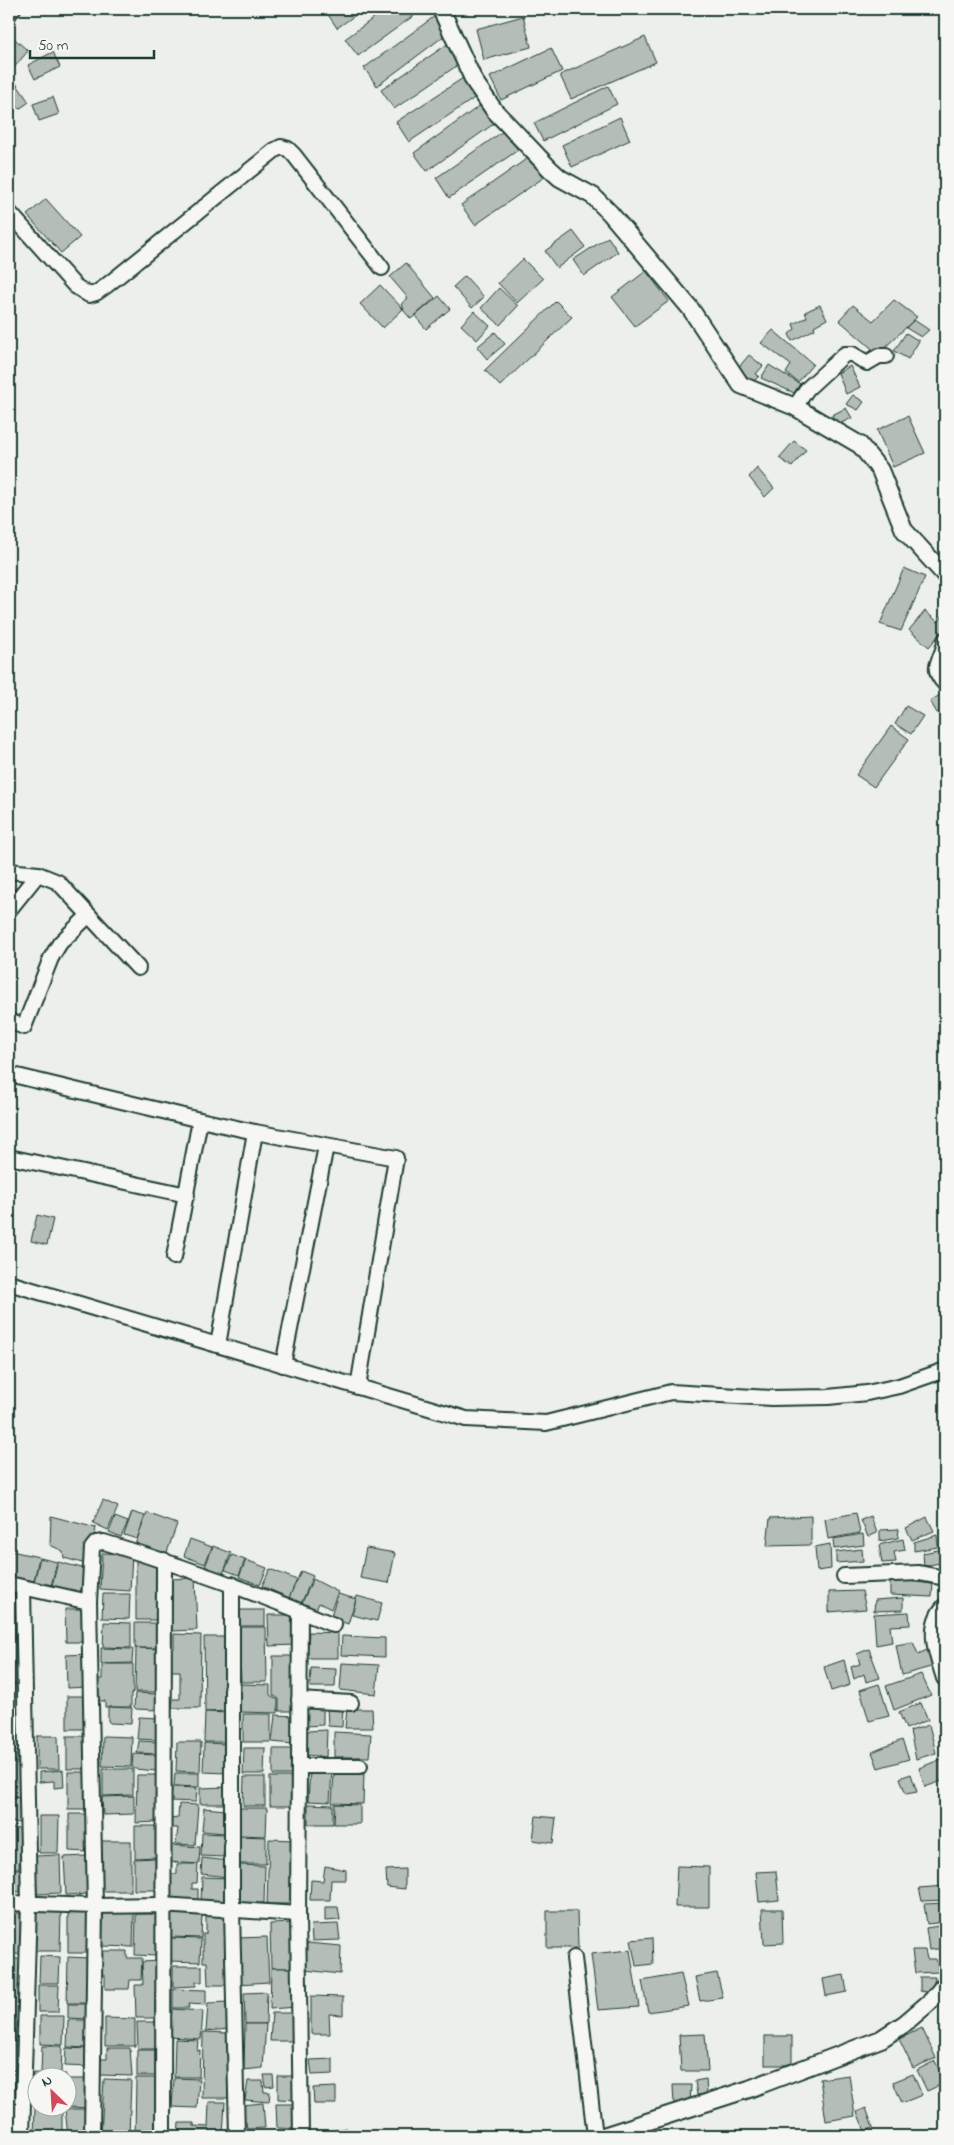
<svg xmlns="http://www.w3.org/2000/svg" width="954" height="2145" viewBox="0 0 954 2145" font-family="'Indie Flower',sans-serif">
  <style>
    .building { fill: #b4bdb8; stroke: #1f3d34 }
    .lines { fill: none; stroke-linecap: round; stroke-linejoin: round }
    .minor-casing { stroke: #1f3d34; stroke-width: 18 }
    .tertiary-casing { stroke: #1f3d34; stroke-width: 20 }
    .minor { stroke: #f6f6f2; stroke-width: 14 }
    .tertiary { stroke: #f6f6f2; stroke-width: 16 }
  </style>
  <rect width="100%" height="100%" fill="#edefea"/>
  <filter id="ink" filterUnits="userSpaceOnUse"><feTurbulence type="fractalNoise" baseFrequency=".02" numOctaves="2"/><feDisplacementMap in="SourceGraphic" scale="10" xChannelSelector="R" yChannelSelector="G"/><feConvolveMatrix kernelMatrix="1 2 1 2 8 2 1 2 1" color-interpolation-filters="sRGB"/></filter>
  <g filter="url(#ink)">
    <g class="building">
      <path d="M327 9H364L337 28 325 10Z"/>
      <path d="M386 9H423L358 56 345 39Z"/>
      <path d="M435 16 448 33 377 86 364 68Z"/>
      <path d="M523 16 531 47 484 60 476 29Z"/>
      <path d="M645 37 656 62 571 99 560 75Z"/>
      <path d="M15 39 28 51 11 71 9 69V46Z"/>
      <path d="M449 43 462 62 394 109 381 90Z"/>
      <path d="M551 48 562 71 501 100 490 77Z"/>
      <path d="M53 52 60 67 35 79 28 65Z"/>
      <path d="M463 78 476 97 409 142 396 122Z"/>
      <path d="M13 79 29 102 19 109 9 94V81Z"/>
      <path d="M608 86 617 104 543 141 534 123Z"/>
      <path d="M53 97 59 114 39 121 33 104Z"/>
      <path d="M482 104 495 123 427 171 414 153Z"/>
      <path d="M620 117 630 140 572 167 562 145Z"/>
      <path d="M505 130 518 150 449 198 436 178Z"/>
      <path d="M532 155 546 176 475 225 461 205Z"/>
      <path d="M46 199 80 237 61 253 27 215Z"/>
      <path d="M573 231 585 247 557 268 545 251Z"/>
      <path d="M608 237 618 252 584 276 573 260Z"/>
      <path d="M523 259 543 279 517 303 498 283Z"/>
      <path d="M406 263 435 298 411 319 404 311 402 303 408 298 390 277Z"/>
      <path d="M646 271 669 301 635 326 612 297Z"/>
      <path d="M465 276 484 297 472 308 453 287Z"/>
      <path d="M380 285 403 309 383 328 360 304Z"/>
      <path d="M499 288 518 306 500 325 481 308Z"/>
      <path d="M439 296 450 309 426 329 415 316Z"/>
      <path d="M894 300 917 317 878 354 839 320 853 305 873 321Z"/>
      <path d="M556 301 572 317 500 386 485 370Z"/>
      <path d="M820 305 827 319 814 326 815 329 792 341 789 334 795 329 793 324 807 317 805 312Z"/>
      <path d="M474 311 490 326 477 340 461 325Z"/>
      <path d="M914 320 929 330 921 337 906 328Z"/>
      <path d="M773 330 813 364 798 382 786 373 791 365 761 343Z"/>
      <path d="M495 332 505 344 487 359 477 347Z"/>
      <path d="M906 333 919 341 908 359 894 351Z"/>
      <path d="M749 355 763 366 756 374 759 376 753 382 738 368Z"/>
      <path d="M769 365 800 384 794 393 761 378Z"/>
      <path d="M850 366 860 387 846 394 838 373Z"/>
      <path d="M853 395 864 402 858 410 846 404Z"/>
      <path d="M846 408 852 418 837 425 832 415Z"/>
      <path d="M908 416 925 453 893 467 877 430Z"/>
      <path d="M794 441 806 450 792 467 779 458Z"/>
      <path d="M757 468 774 488 765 497 749 477Z"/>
      <path d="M904 568 925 577 901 631 880 624Z"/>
      <path d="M925 611 938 622 945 613V628L929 647 909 630Z"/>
      <path d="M945 692V708L937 713 930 701Z"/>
      <path d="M906 706 923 716 911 734 895 724Z"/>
      <path d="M891 726 909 739 874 787 856 775Z"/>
      <path d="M37 1215 53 1219 47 1245 31 1241Z"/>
      <path d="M945 1487V1504L939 1490Z"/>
      <path d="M103 1500 118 1507 108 1530 93 1523Z"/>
      <path d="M132 1512 145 1516 137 1539 124 1535Z"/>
      <path d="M147 1513 177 1524 166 1555 135 1545Z"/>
      <path d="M856 1513 860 1533 828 1539 825 1519Z"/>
      <path d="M51 1516 96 1528 86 1564 64 1558 63 1551 50 1545Z"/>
      <path d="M811 1516V1545L767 1546 770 1518Z"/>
      <path d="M871 1516 877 1533 868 1537 861 1520Z"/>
      <path d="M115 1517 128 1522 121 1537 109 1532Z"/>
      <path d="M927 1517 934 1531 912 1540 906 1528Z"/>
      <path d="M899 1529 898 1538 880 1541V1530Z"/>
      <path d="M863 1534 864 1545 834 1549 833 1539Z"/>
      <path d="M937 1535 938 1547 914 1551V1542Z"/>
      <path d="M190 1539 212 1547 205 1564 184 1556Z"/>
      <path d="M903 1539 905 1550 894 1552 896 1562 882 1563 879 1545Z"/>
      <path d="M830 1544 831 1569 817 1571 815 1547Z"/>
      <path d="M213 1546 231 1553 223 1574 205 1567Z"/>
      <path d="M366 1548 395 1553 389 1583 360 1578Z"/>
      <path d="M862 1549 863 1561 836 1563V1552Z"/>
      <path d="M943 1549 945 1562 924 1566 923 1553Z"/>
      <path d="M11 1551 39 1557 34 1581 9 1576Z"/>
      <path d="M102 1553 132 1554 130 1591 100 1589Z"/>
      <path d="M232 1555 245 1560 239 1575 225 1570Z"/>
      <path d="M40 1558 57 1562 51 1586 34 1582Z"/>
      <path d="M136 1558 157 1564V1620H136Z"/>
      <path d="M246 1560 267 1568 260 1585 239 1577Z"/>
      <path d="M58 1562 86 1569 80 1593 52 1586Z"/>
      <path d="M270 1569 297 1580 289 1598 262 1586Z"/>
      <path d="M301 1571 313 1576 301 1604 289 1598Z"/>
      <path d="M195 1578 197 1630 172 1631 169 1579Z"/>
      <path d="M313 1579 338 1592 331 1609 319 1603 316 1610 302 1603Z"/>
      <path d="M890 1579 933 1584 932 1597 890 1595Z"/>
      <path d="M862 1591 866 1609 829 1612V1592Z"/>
      <path d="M9 1593H16L19 1665H9Z"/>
      <path d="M103 1594H130L129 1619 102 1618Z"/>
      <path d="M338 1594 356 1599 348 1624 330 1618Z"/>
      <path d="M357 1596 382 1603 377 1621 352 1615Z"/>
      <path d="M903 1598V1610L874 1611 875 1600Z"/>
      <path d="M65 1609H87L88 1642H66Z"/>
      <rect x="237" y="1610" width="28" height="16"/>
      <path d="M909 1612 910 1625 890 1626 892 1642 876 1645 874 1614Z"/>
      <path d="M268 1615H295L296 1645 269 1646Z"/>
      <path d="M104 1622 131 1623V1648L103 1647Z"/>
      <rect x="135" y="1623" width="22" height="25"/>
      <path d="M239 1627H266L267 1682H241Z"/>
      <path d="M309 1632 338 1633V1658H307Z"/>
      <path d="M174 1634 201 1635 200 1708H172L173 1699H180V1671H168V1649H174Z"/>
      <path d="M342 1636 385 1638V1657L341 1655Z"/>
      <path d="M204 1637H229L230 1711 205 1712Z"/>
      <path d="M913 1642 918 1654 927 1650 934 1666 902 1675 896 1645Z"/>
      <path d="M101 1648 133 1649 132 1663 101 1664Z"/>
      <path d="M136 1648 159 1649 157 1692H135Z"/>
      <path d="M869 1649 880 1678 866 1682 864 1674 854 1679 851 1667 860 1664 857 1654Z"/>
      <path d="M88 1654 89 1687 67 1688 66 1655Z"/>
      <path d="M273 1656H293V1711H279V1699L273 1695Z"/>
      <path d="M844 1660 850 1685 831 1691 824 1667Z"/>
      <path d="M342 1663 379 1665 376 1694 340 1690Z"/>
      <path d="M102 1664H133V1692L131 1694V1707H105V1701H98V1679H102Z"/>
      <path d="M9 1666H22L21 1684H9Z"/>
      <path d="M311 1668 336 1669 335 1687H310Z"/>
      <path d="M921 1674 931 1695 894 1710 886 1686Z"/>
      <path d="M22 1684V1726H9V1685Z"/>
      <path d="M241 1684 270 1685V1695L278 1700V1713L240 1712Z"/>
      <path d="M879 1684 889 1716 869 1721 860 1690Z"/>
      <path d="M135 1693 158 1694V1710L136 1709 134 1707Z"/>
      <rect x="67" y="1696" width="22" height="33"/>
      <path d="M921 1703 928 1720 906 1729 899 1712Z"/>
      <path d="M306 1706H323V1725L306 1726Z"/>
      <path d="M327 1706 343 1707 342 1727 328 1726Z"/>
      <path d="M108 1707 132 1708 131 1724 110 1723 108 1721Z"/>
      <path d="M347 1709H372L373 1728H345Z"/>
      <path d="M205 1712 229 1713 228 1742H204Z"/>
      <rect x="243" y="1714" width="28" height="28"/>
      <path d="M275 1715 296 1716 294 1744 272 1742Z"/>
      <path d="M139 1717 160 1718 158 1740 137 1739Z"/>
      <path d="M929 1725 936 1753 916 1759 910 1731Z"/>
      <rect x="9" y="1730" width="11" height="22"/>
      <path d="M327 1730 326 1757 306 1755 307 1731Z"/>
      <path d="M334 1732 371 1734 369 1757H334Z"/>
      <path d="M37 1736H58L59 1769H37Z"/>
      <rect x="67" y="1736" width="22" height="33"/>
      <path d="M103 1736 132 1737 131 1767 102 1766Z"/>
      <path d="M902 1740 909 1759 878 1768 872 1752Z"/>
      <path d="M139 1741 158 1742 157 1754 137 1753Z"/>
      <path d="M177 1742H201L200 1772 176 1771Z"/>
      <path d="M204 1743 228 1744 227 1773 203 1772Z"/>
      <path d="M244 1748H265L264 1774H243Z"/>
      <path d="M273 1749H294L293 1775H273Z"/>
      <path d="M133 1754 157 1755 156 1771 135 1769 132 1767Z"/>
      <path d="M9 1755H17V1765H21L20 1797 9 1796Z"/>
      <path d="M944 1758 945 1780 925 1787 919 1768Z"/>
      <path d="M103 1769H133V1795L103 1796Z"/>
      <path d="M63 1770 64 1787 54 1788V1781L39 1782V1772Z"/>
      <path d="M310 1770H332L330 1802 308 1801Z"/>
      <rect x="68" y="1772" width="20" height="37"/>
      <path d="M175 1773H199V1787L174 1786Z"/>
      <path d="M334 1773 364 1774 363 1804 332 1803Z"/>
      <path d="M911 1774 917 1792 906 1794 900 1778Z"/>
      <path d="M137 1775H157V1822L136 1823Z"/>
      <path d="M244 1777H265V1806H243Z"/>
      <rect x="270" y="1777" width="22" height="29"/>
      <path d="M172 1787 197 1788 196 1802 171 1801Z"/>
      <path d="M227 1787V1804H200V1788Z"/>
      <path d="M134 1796V1814L103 1815 102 1797Z"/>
      <path d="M9 1797H21L20 1823 9 1822Z"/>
      <path d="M179 1804 198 1805 195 1845 176 1844 178 1828H170L171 1819 178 1818Z"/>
      <path d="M308 1804 333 1805V1824H308Z"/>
      <path d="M335 1804 360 1805V1824H334Z"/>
      <path d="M204 1808 226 1810 224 1833 202 1831Z"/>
      <path d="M239 1808H267L266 1836 238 1835Z"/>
      <path d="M69 1814H88V1852L69 1851Z"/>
      <path d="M39 1816H59L58 1853H39Z"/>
      <path d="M536 1816 556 1818 553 1843 533 1840Z"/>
      <path d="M135 1826H156L157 1857 135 1858Z"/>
      <path d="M9 1828 21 1829 19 1868H9Z"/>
      <path d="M202 1833 225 1834 223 1857 201 1856Z"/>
      <path d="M238 1836 266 1837V1864H237Z"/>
      <path d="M269 1839 294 1840 293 1904H267Z"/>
      <rect x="100" y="1841" width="31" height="50"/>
      <path d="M170 1845 200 1847 199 1864 169 1862Z"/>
      <path d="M60 1855 61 1893 37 1894 35 1856Z"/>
      <path d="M88 1856 90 1894 66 1895 64 1857Z"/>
      <path d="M155 1858 156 1890H134V1859Z"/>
      <path d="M202 1858 230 1861 229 1877 201 1874Z"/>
      <path d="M177 1864H198L197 1883H192V1889H198V1902L168 1901V1874H177Z"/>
      <path d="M239 1865 265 1866 264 1903H238Z"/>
      <path d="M325 1866 346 1870V1880H331L330 1900H310L311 1880 323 1881Z"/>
      <path d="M677 1866 709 1867V1907H675Z"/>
      <path d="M9 1869H21L20 1892 9 1891Z"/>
      <path d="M405 1869V1889L387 1887 386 1870Z"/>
      <path d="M776 1871 779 1900 759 1902 756 1872Z"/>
      <path d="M202 1877 229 1878 228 1899 224 1903 201 1902Z"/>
      <path d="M945 1886V1900L922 1901 919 1888Z"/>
      <path d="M945 1903V1922L927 1924 924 1904Z"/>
      <path d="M325 1907H338L340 1920 325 1921Z"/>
      <path d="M34 1909 61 1910 60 1951H34Z"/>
      <path d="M762 1909H782L783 1943 764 1944Z"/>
      <path d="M103 1911 134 1912 133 1947 102 1946Z"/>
      <path d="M547 1911H577L578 1948H547Z"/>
      <path d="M68 1912H93L92 1953H68Z"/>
      <path d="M9 1913H20L21 1954H9Z"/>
      <path d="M136 1914H159L157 1956 135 1955Z"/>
      <path d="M171 1914 202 1915 201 1938 170 1937Z"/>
      <path d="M206 1916H228L229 1985H208L207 1962H203V1934H206Z"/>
      <path d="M295 1923 296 1968H271L270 1924Z"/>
      <path d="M338 1924 340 1940 312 1941 311 1925Z"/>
      <path d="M945 1925V1948L929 1950 926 1928Z"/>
      <path d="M267 1937 269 1982 238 1984 236 1938Z"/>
      <path d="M170 1938 201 1939 200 1962 169 1961Z"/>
      <path d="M652 1938 653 1964 636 1966 631 1940Z"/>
      <path d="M307 1943 341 1946 340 1974 305 1970Z"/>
      <path d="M630 1950 639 2007 598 2010 591 1954Z"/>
      <path d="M912 1950H925L927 1959H936L939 1972 915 1973Z"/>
      <path d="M99 1951H127V1958H142L141 1980H130L129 1989H105V1975H99Z"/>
      <path d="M40 1956 60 1957 59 1983H39Z"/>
      <path d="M68 1957 91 1958 90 2003H67Z"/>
      <path d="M9 1959H21L23 2038H9Z"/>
      <path d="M159 1961 160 1992H155V2018H136L135 1985H143L142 1962Z"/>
      <path d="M173 1966H202V1982H196V1986L173 1987Z"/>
      <path d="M271 1968H296V2007L270 2009Z"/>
      <path d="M717 1973 723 1998 700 2001 695 1977Z"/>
      <path d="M681 1974 689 2006 648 2012 642 1981Z"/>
      <path d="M844 1975 847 1992 826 1996 823 1979Z"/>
      <path d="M920 1977H935L932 1993 920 1991Z"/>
      <path d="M38 1985H59L58 2012H38Z"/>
      <path d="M173 1989 206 1990V2005L188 2004 189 2008H173Z"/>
      <path d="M267 1992 266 2024H245L244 1993Z"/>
      <path d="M311 1996 343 1997V2015L329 2014 330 2034H311Z"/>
      <path d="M228 2002 230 2029 206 2031 208 2003Z"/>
      <path d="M68 2004H90L89 2019 68 2018Z"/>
      <path d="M172 2009 203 2011 201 2039 170 2037Z"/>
      <path d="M272 2013H296L295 2041H270Z"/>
      <path d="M40 2016H64L63 2045 40 2044Z"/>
      <path d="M105 2018 135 2019V2046H105Z"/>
      <path d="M68 2020H88L87 2048 67 2047Z"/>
      <path d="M137 2022H159V2049H138Z"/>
      <path d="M245 2024H266L263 2068 244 2070Z"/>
      <path d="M922 2028 936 2058 913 2068 899 2039Z"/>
      <path d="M203 2032 229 2033 228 2098H202Z"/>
      <path d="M705 2034 708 2071H681L679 2035Z"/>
      <rect x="765" y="2036" width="27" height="29"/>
      <path d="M175 2039 198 2040 197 2051 200 2050 199 2077H174Z"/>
      <path d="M9 2041 22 2042 21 2071 9 2070Z"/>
      <path d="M42 2046H62L61 2073H41Z"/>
      <path d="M66 2048 90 2049 89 2067 65 2066Z"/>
      <path d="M107 2048H130L132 2076 100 2075V2059H107Z"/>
      <rect x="137" y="2050" width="23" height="26"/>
      <path d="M333 2059V2074L312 2075 310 2060Z"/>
      <path d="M935 2061 945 2083 927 2091 917 2070Z"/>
      <path d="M9 2073 21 2074 20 2099H9Z"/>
      <path d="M33 2073 66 2074 65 2078H38V2093H32Z"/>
      <path d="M913 2074 922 2095 902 2103 893 2082Z"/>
      <path d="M264 2075H273L274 2086 266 2087Z"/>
      <path d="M849 2075 855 2116 826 2121 820 2079Z"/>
      <path d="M278 2076H297V2100L278 2099Z"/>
      <path d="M136 2078H160L159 2136H135Z"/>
      <path d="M174 2078 199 2079 197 2108 172 2107Z"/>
      <path d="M68 2079H90L89 2108 68 2107Z"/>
      <path d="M104 2079 131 2080 129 2136H101Z"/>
      <path d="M706 2079 707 2095H697L695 2081Z"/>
      <path d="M248 2081H263L264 2092H270L269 2102 245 2100Z"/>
      <path d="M673 2085H691L690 2104 674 2105Z"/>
      <path d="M336 2087V2104H314L313 2088Z"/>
      <path d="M9 2100 20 2101 18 2134 9 2133Z"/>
      <path d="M209 2102H225L223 2136H178L179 2123H194V2126L208 2127Z"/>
      <path d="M263 2103 265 2128 247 2129 246 2122 242 2121V2105Z"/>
      <path d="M276 2104H295L296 2129 277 2128Z"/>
      <path d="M35 2107 62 2108V2136H34Z"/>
      <path d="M866 2108 873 2128 865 2131 857 2112Z"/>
      <path d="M65 2109H90V2136H68Z"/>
      <path d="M346 2128V2136H316V2134Z"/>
      <rect x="242" y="2132" width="24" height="4"/>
      <rect x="276" y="2133" width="21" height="3"/>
    </g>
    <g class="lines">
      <defs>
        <g id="minor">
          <path d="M9 14 13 9"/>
          <path d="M9 212 75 286 89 295 96 293 106 286 275 150 281 147 288 149 294 155 382 268"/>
          <path d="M795 407 807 389 845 354H852L867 363 879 356H886"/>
          <path d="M945 640C944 660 927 666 945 684"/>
          <path d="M9 871 38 874 58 882 138 968"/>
          <path d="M9 910 38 874"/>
          <path d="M9 1021 24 1027 51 958 60 943 89 915"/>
          <path d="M9 1074 200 1120"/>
          <path d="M9 1157 187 1195"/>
          <path d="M174 1257 200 1120 255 1132"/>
          <path d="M9 1283 466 1419 546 1423 671 1392 771 1398 828 1397 867 1393 899 1386 945 1370"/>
          <path d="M218 1345 255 1132 396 1158 358 1387"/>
          <path d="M283 1365 326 1146"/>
          <path d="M844 1576 919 1573 945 1578"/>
          <path d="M9 1584 89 1602"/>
          <path d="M232 1584V1910L237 2136"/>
          <path d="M299 1700 351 1703"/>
          <path d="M299 1766H360"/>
          <path d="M9 1903 95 1906 162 1905 298 1914 300 1611"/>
          <path d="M298 1914 301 2136"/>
          <path d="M574 1958 595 2136"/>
          <path d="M22 2136 29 1904 23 1588"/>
          <path d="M92 2136 95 1906 89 1602 92 1548 96 1543 104 1542C183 1566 257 1593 334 1625"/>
          <path d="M163 2136 164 1560"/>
        </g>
        <g id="tertiary">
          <path d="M441 9 474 81 494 110 550 169 560 178 593 196 610 213 690 308 741 385 795 407 860 445 880 470 904 530 945 575"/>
          <path d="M945 1607C926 1627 938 1655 945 1678"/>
          <path d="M603 2136 749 2089 881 2039 904 2024 932 2000 945 1984"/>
        </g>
      </defs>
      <use href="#minor" class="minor-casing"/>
      <use href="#tertiary" class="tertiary-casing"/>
      <use href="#minor" class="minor"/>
      <use href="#tertiary" class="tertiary"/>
    </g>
  </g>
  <rect width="954" height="2145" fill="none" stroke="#f6f6f2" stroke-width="30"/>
  <rect x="15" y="15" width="924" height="2115" fill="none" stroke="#1f3d34" stroke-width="2" filter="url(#ink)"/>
  <g transform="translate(52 2092) rotate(335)"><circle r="24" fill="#f6f6f2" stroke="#a0aca6"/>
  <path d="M0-4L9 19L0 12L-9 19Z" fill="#d1495b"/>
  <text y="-8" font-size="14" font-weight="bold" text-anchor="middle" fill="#1f3d34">N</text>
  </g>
  <path d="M30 50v8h124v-8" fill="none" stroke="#1f3d34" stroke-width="2.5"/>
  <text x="38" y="50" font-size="15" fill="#1f3d34" stroke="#f6f6f2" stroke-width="4" paint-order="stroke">50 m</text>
</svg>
